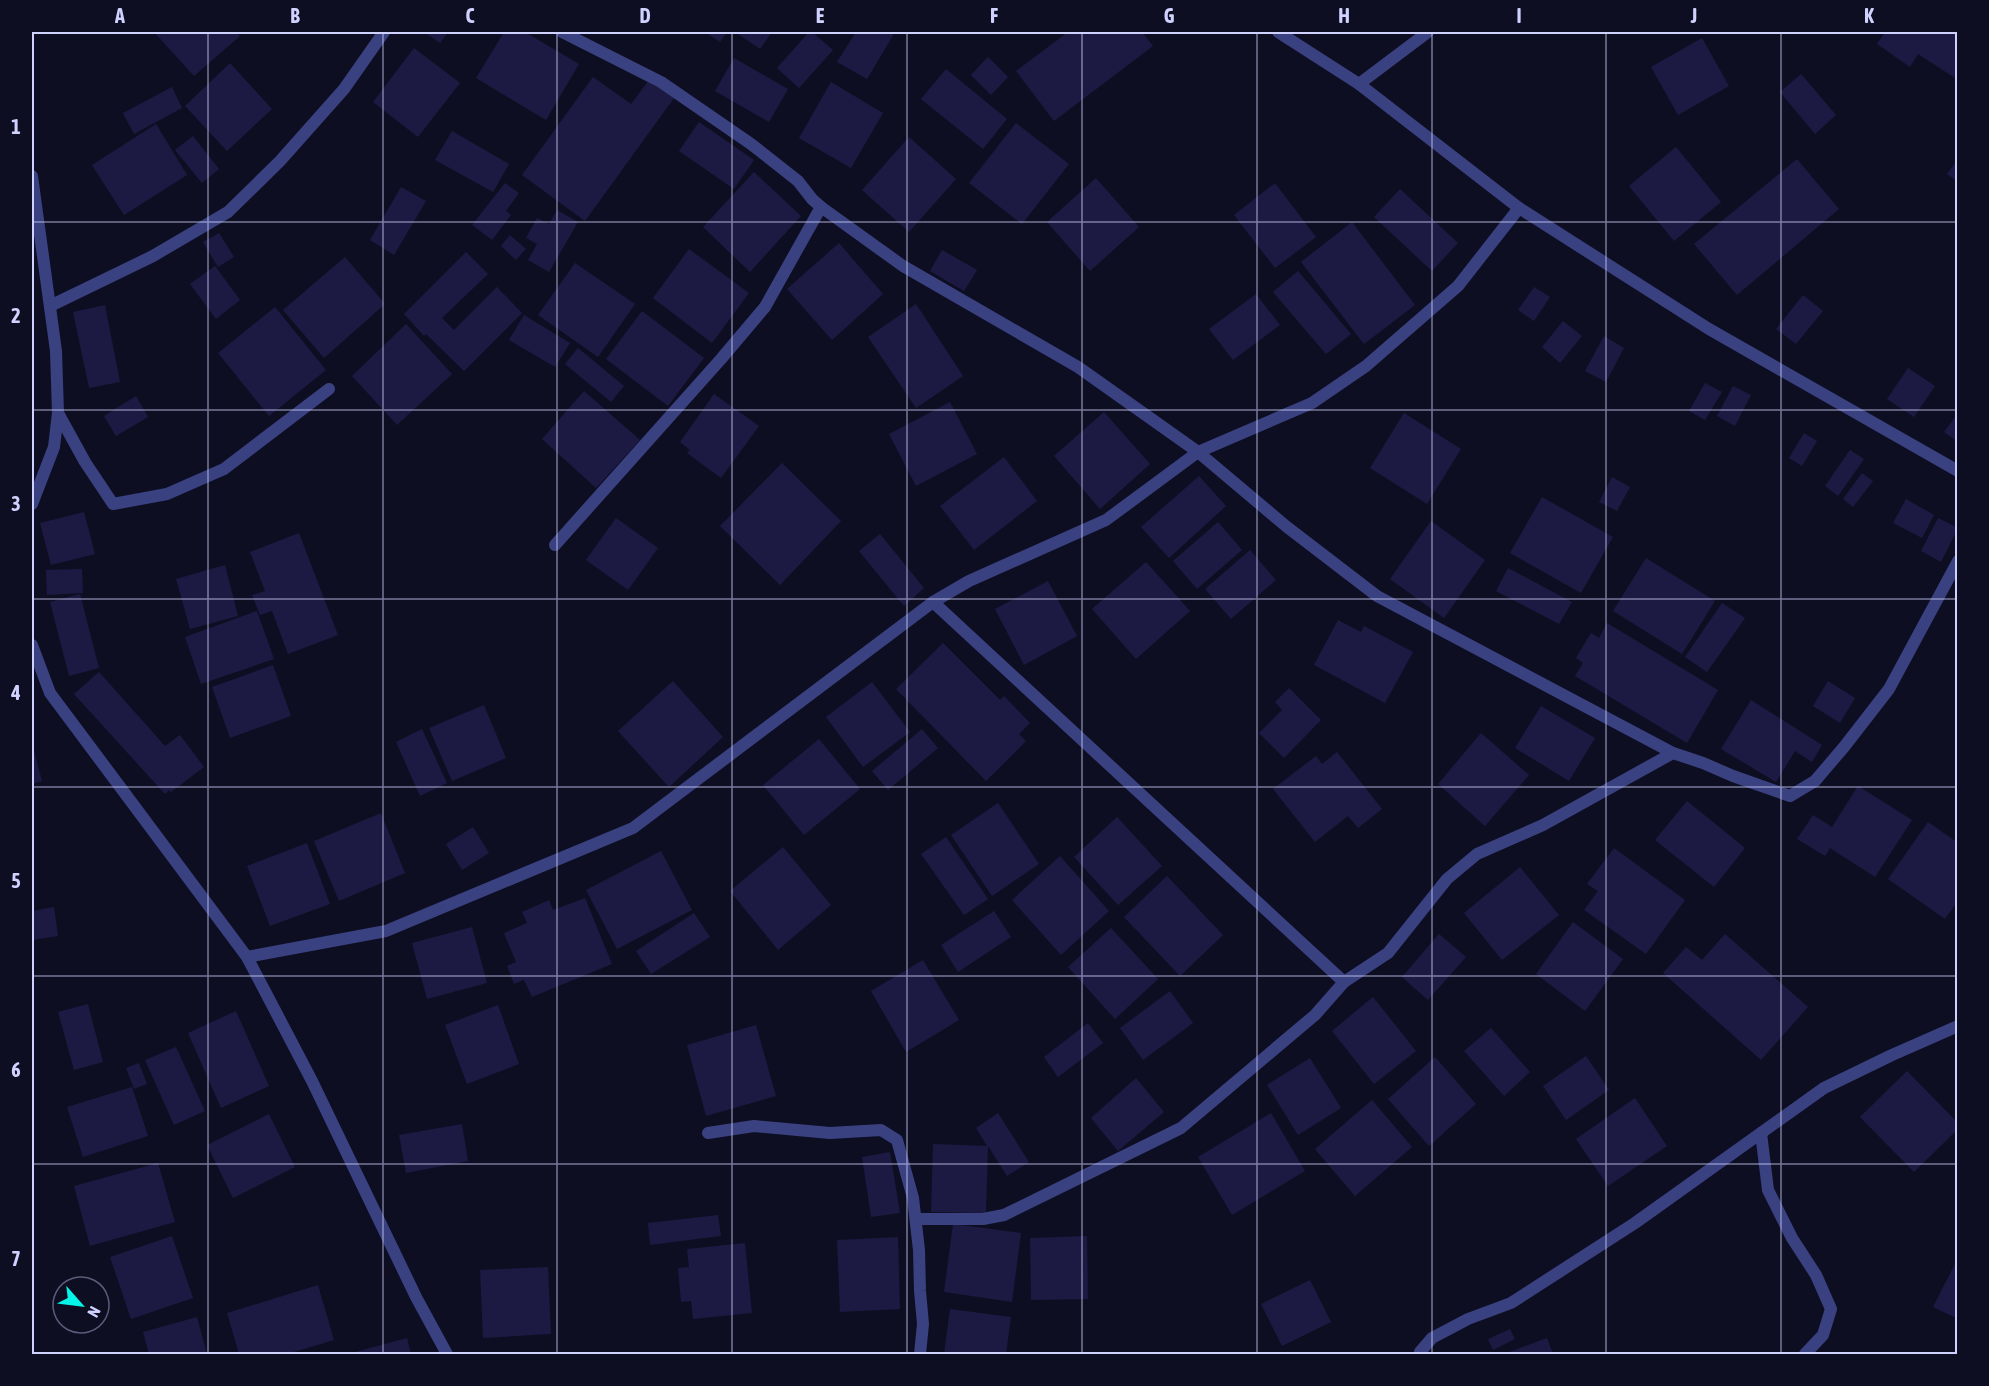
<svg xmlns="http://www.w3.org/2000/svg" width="1989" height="1386" viewBox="0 0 1989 1386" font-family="'Asap Condensed',sans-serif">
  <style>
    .building { fill: #1c1a42 }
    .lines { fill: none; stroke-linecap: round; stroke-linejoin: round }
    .street { stroke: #3a4180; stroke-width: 12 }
    .grid { fill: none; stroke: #cfd1fe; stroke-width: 1.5; stroke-opacity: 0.55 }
    .neatline { fill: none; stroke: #cfd1fe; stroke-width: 2 }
    .grid-label { font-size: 20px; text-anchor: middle; font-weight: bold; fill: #cfd1fe }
  </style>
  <rect width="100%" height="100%" fill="#0e0e22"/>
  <g class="building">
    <path d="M154 32H236L240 36 194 76Z"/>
    <path d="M424 32H448L440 43Z"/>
    <path d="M504 32H525L579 64 546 120 476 78Z"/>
    <path d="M705 32H727L720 42Z"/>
    <path d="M735 32H772L760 49Z"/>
    <path d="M809 32H812L833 50 799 88 777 68Z"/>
    <path d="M856 32H895L867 79 837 62Z"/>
    <path d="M1068 32H1142L1153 46 1054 121 1016 71Z"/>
    <path d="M1885 32H1958V80L1918 54 1910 67 1877 44Z"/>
    <path d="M1702 38 1729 86 1678 115 1651 67Z"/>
    <path d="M414 48 460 83 418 137 373 102Z"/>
    <path d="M988 57 1008 77 991 95 971 75Z"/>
    <path d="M734 58 788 89 769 122 715 91Z"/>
    <path d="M230 63 272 109 227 151 185 106Z"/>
    <path d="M946 69 1007 119 983 149 921 99Z"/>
    <path d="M1801 74 1836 115 1815 134 1780 92Z"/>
    <path d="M593 77 631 104 649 80 674 98 585 221 522 175Z"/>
    <path d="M831 82 883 113 851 168 799 138Z"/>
    <path d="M172 87 182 108 134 134 123 113Z"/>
    <path d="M699 122 754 160 734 189 679 151Z"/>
    <path d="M1016 123 1069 164 1022 224 969 183Z"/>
    <path d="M156 124 187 175 124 215 92 165Z"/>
    <path d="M452 131 509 164 493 192 435 160Z"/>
    <path d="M193 136 219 169 202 183 175 150Z"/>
    <path d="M909 137 956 179 909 232 862 190Z"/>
    <path d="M1676 147 1721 202 1674 241 1629 186Z"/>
    <path d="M1797 159 1839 209 1737 295 1694 244Z"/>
    <path d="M1958 159V182L1947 174Z"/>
    <path d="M754 172 801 216 750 272 703 227Z"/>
    <path d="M1096 178 1139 227 1090 271 1047 222Z"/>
    <path d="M505 183 519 193 506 211 511 215 492 240 472 225Z"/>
    <path d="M1275 183 1316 237 1275 268 1234 215Z"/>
    <path d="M401 187 426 201 394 255 370 240Z"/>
    <path d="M1400 189 1458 243 1432 271 1374 217Z"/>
    <path d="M557 210 578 222 549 272 528 260 537 244 526 238 537 218 549 224Z"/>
    <path d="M1352 222 1415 305 1364 344 1301 262Z"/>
    <path d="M219 233 234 257 218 267 203 242Z"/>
    <path d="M510 235 526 249 516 260 501 246Z"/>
    <path d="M839 243 883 294 832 340 787 289Z"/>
    <path d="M689 249 749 293 712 343 653 298Z"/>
    <path d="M942 250 977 270 964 291 930 271Z"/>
    <path d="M466 252 488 274 442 318 454 330 497 287 522 313 464 371 426 334 424 336 404 314Z"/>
    <path d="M345 257 385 304 324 358 283 310Z"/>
    <path d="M575 263 635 304 598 357 538 315Z"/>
    <path d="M215 266 240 300 216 319 190 284Z"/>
    <path d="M1298 271 1351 334 1326 354 1273 292Z"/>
    <path d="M1534 287 1550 297 1534 321 1518 310Z"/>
    <path d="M1256 294 1280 325 1233 360 1209 329Z"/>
    <path d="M1803 295 1823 311 1796 344 1776 329Z"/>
    <path d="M916 304 963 376 916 408 868 337Z"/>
    <path d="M105 305 120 382 89 388 73 312Z"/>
    <path d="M275 307 326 370 269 416 218 353Z"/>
    <path d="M642 311 704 358 668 406 606 359Z"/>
    <path d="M524 315 570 343 555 367 509 340Z"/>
    <path d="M1563 321 1582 336 1560 363 1542 347Z"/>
    <path d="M406 324 452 374 397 425 352 376Z"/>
    <path d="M1604 336 1624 348 1606 382 1585 371Z"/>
    <path d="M578 348 624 386 611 402 565 364Z"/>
    <path d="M1908 368 1935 386 1914 417 1887 399Z"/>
    <path d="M1705 383 1722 392 1705 420 1689 411Z"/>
    <path d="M1733 386 1751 395 1735 426 1717 416Z"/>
    <path d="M584 391 640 440 596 488 542 439Z"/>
    <path d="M714 394 759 426 721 478 687 453 690 450 680 442Z"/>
    <path d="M136 396 148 417 116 436 104 416Z"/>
    <path d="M950 402 977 454 916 486 889 434Z"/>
    <path d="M1104 412 1150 464 1100 509 1054 456Z"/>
    <path d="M1404 413 1461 449 1427 504 1370 468Z"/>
    <path d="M1958 413V442L1944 432Z"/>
    <path d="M1804 433 1817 441 1802 466 1789 458Z"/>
    <path d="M1850 450 1864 459 1838 496 1825 486Z"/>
    <path d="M1004 457 1037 501 974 550 940 506Z"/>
    <path d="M782 463 841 521 780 585 720 526Z"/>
    <path d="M1862 473 1873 481 1853 507 1843 499Z"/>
    <path d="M1199 476 1226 506 1169 558 1141 527Z"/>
    <path d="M1612 477 1630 487 1617 511 1599 502Z"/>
    <path d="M1542 497 1613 537 1581 593 1510 553Z"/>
    <path d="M1906 499 1934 515 1922 538 1893 523Z"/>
    <path d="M84 512 95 554 51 565 40 523Z"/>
    <path d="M616 518 658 548 628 590 586 560Z"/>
    <path d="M1938 518 1958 528 1941 562 1921 551Z"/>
    <path d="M1431 521 1485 560 1444 618 1390 579Z"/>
    <path d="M1218 522 1242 550 1197 589 1173 561Z"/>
    <path d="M299 533 338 635 288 654 272 611 260 615 252 595 265 591 250 552Z"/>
    <path d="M880 534 924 588 904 606 859 551Z"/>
    <path d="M1250 550 1276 580 1231 619 1205 589Z"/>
    <path d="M1646 558 1715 601 1682 654 1613 611Z"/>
    <path d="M1146 562 1190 611 1136 659 1092 609Z"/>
    <path d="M225 565 238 616 190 629 176 579Z"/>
    <path d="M1508 568 1572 602 1559 624 1496 591Z"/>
    <path d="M82 569 83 593 47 595 46 570Z"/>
    <path d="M1048 581 1077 636 1024 665 995 609Z"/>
    <path d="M80 594 99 668 69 676 50 602Z"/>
    <path d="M1722 603 1745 618 1707 672 1685 657Z"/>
    <path d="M257 611 274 659 201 684 185 637Z"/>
    <path d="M1338 620 1361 632 1364 626 1413 652 1385 703 1314 665Z"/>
    <path d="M1607 623 1718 690 1687 743 1575 676 1583 663 1576 658 1591 633 1599 638Z"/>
    <path d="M943 643 1000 700 1004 696 1030 723 1019 734 1026 741 986 781 896 689Z"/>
    <path d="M273 665 291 716 230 738 212 687Z"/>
    <path d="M99 672 165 746 180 735 204 767 171 792 169 790 165 794 74 694Z"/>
    <path d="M673 681 723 737 669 787 618 731Z"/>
    <path d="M1828 681 1855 698 1840 723 1813 706Z"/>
    <path d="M872 682 910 732 863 767 826 717Z"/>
    <path d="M1289 688 1321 720 1284 758 1259 733 1282 710 1275 702Z"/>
    <path d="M1751 700 1822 745 1812 762 1795 751 1776 782 1721 749Z"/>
    <path d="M484 705 506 758 452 781 429 728Z"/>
    <path d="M1541 706 1595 738 1569 781 1515 748Z"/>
    <path d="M422 729 447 783 420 796 396 742Z"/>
    <path d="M922 729 938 748 888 790 872 771Z"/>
    <path d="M1481 733 1529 775 1485 826 1438 784Z"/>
    <path d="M819 739 860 789 804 835 763 785Z"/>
    <path d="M32 743 42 781 32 784Z"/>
    <path d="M1337 752 1382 809 1358 828 1348 816 1315 842 1273 789 1316 756 1322 764Z"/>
    <path d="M1858 786 1912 820 1875 877 1830 848 1825 856 1797 839 1813 815 1832 827Z"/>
    <path d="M1687 801 1745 848 1714 887 1655 840Z"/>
    <path d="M998 803 1039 864 992 896 951 835Z"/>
    <path d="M381 813 405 873 339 901 314 841Z"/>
    <path d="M1117 817 1162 866 1118 905 1074 857Z"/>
    <path d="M1928 822 1958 843V901L1945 919 1888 879Z"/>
    <path d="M473 827 489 853 462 870 446 844Z"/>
    <path d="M946 837 988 899 964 915 921 854Z"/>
    <path d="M307 843 330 904 270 926 247 866Z"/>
    <path d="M783 847 831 905 778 950 730 891Z"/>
    <path d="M1614 848 1685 900 1646 954 1584 910 1598 891 1587 884Z"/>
    <path d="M661 851 692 910 617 949 586 890Z"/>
    <path d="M1060 856 1109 911 1061 955 1012 900Z"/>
    <path d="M1520 867 1559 915 1502 960 1464 913Z"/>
    <path d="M1167 876 1223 935 1180 976 1124 917Z"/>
    <path d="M585 898 612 964 532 997 524 980 514 984 507 966 516 962 504 933 527 923 522 912 549 900 553 910Z"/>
    <path d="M54 907 58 936 32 940V911Z"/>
    <path d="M994 911 1011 937 958 972 941 945Z"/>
    <path d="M694 913 710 937 651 974 636 951Z"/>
    <path d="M1573 922 1623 959 1585 1011 1536 974Z"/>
    <path d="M472 927 487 983 427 999 412 943Z"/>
    <path d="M1111 928 1158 979 1115 1019 1068 967Z"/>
    <path d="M1439 934 1466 957 1428 1000 1402 977Z"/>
    <path d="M1725 934 1808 1007 1761 1060 1663 973 1686 947 1702 960Z"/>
    <path d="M923 960 959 1020 906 1052 871 991Z"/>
    <path d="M1170 991 1193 1023 1143 1060 1120 1028Z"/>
    <path d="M1373 997 1416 1051 1374 1084 1332 1031Z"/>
    <path d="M88 1004 103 1062 74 1070 58 1012Z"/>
    <path d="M498 1005 519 1064 467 1084 445 1025Z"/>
    <path d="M236 1011 269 1086 221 1108 188 1033Z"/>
    <path d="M1088 1023 1103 1043 1058 1077 1044 1057Z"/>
    <path d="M756 1025 776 1096 706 1116 687 1045Z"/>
    <path d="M1491 1028 1530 1072 1504 1096 1464 1051Z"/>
    <path d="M176 1047 205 1111 174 1125 145 1060Z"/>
    <path d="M1586 1056 1609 1090 1566 1120 1543 1086Z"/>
    <path d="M1435 1057 1476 1104 1429 1146 1388 1099Z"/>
    <path d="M1310 1058 1341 1108 1298 1135 1267 1085Z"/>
    <path d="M139 1063 147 1084 134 1089 126 1068Z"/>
    <path d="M1907 1071 1958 1123V1129L1914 1172 1860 1117Z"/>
    <path d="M1136 1078 1164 1112 1118 1151 1091 1118Z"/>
    <path d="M132 1087 148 1136 83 1157 67 1107Z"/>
    <path d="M1635 1098 1667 1146 1608 1186 1576 1139Z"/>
    <path d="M1372 1100 1412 1147 1355 1196 1315 1149Z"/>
    <path d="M998 1113 1029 1162 1007 1176 988 1146 986 1213 931 1212 933 1144 987 1146 976 1128Z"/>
    <path d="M1271 1113 1305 1171 1232 1215 1198 1157Z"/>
    <path d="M269 1114 295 1167 233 1198 207 1145Z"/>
    <path d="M462 1124 468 1161 406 1173 399 1135Z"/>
    <path d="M890 1152 900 1213 871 1217 862 1157Z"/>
    <path d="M158 1163 175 1222 90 1246 74 1186Z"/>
    <path d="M718 1215 721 1236 650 1245 648 1223Z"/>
    <path d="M953 1224 1021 1233 1012 1302 944 1292Z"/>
    <path d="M172 1236 193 1298 131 1319 110 1257Z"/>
    <path d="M1087 1236 1088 1299 1031 1300 1030 1238Z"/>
    <path d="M898 1237 900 1309 840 1312 837 1240Z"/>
    <path d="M745 1243 752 1313 693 1319 691 1301 681 1302 678 1268 689 1267 687 1249Z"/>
    <path d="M1956 1262 1958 1263V1319L1933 1307Z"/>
    <path d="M548 1267 551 1334 483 1338 480 1270Z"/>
    <path d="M1310 1280 1331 1322 1282 1346 1261 1304Z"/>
    <path d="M318 1285 334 1340 287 1354H239L227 1313Z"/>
    <path d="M950 1309 1011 1317 1006 1354H944Z"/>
    <path d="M197 1317 207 1354H149L143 1332Z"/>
    <path d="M1510 1329 1515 1339 1493 1350 1488 1339Z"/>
    <path d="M407 1338 411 1354H348Z"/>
    <path d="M1547 1338 1553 1354H1504Z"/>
  </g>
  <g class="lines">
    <g class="street">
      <path d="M1278 32 1359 84 1519 208 1709 329 1958 471"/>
      <path d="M1359 84 1428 32"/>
      <path d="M32 176 56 351 58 413 54 447 32 504"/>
      <path d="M821 207 903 266 1078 367 1198 452 1287 527 1377 596 1673 753"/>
      <path d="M50 306 153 256 228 212 280 161 344 89 384 32"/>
      <path d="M58 413 85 462 113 504 167 494 224 469 329 389"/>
      <path d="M555 545 721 359 765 307 821 207 812 199 798 181 751 144 661 82 562 32"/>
      <path d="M933 602 1344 982"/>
      <path d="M32 645 50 693 247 957 312 1081 416 1297 447 1354"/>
      <path d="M247 957 386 931 633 828 933 602 969 581 1106 520 1198 452 1312 403 1366 366 1458 286 1519 208"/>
      <path d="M708 1133 754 1126 830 1133 881 1130 897 1140 913 1198 919 1250 920 1291 923 1324 920 1354"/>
      <path d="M1761 1133 1768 1190 1792 1238 1816 1275 1831 1309 1823 1335 1805 1354"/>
      <path d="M916 1219H983L1004 1215 1181 1128 1315 1015 1344 982 1388 953 1447 879 1477 854 1543 825 1673 753 1703 763 1733 776 1790 796 1815 781 1844 747 1889 689 1958 561"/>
      <path d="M1420 1354V1352L1432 1338 1468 1319 1511 1303 1635 1223 1824 1088 1892 1055 1958 1026"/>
    </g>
  </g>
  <path class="grid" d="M208 32V1354M383 32V1354M557 32V1354M732 32V1354M907 32V1354M1082 32V1354M1257 32V1354M1432 32V1354M1606 32V1354M1781 32V1354M32 222H1958M32 410H1958M32 599H1958M32 787H1958M32 976H1958M32 1164H1958"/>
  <rect width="1989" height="1386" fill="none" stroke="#0e0e22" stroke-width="66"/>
  <g transform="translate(81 1305) rotate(118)"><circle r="28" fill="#0e0e22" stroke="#5b5c7a" stroke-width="1.5"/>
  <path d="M0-4.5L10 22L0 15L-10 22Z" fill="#05f5e9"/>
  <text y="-9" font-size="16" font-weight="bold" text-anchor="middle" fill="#cfd1fe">N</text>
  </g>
  <rect x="33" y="33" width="1923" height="1320" class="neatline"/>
  <g class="grid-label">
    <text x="120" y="23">A</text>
    <text x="295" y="23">B</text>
    <text x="470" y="23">C</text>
    <text x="645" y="23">D</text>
    <text x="820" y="23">E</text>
    <text x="994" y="23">F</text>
    <text x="1169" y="23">G</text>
    <text x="1344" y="23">H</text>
    <text x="1519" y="23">I</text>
    <text x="1694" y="23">J</text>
    <text x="1869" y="23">K</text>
    <text x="16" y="134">1</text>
    <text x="16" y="323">2</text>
    <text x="16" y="511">3</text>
    <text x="16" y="700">4</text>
    <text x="16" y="888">5</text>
    <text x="16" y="1077">6</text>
    <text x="16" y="1266">7</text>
  </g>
</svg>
